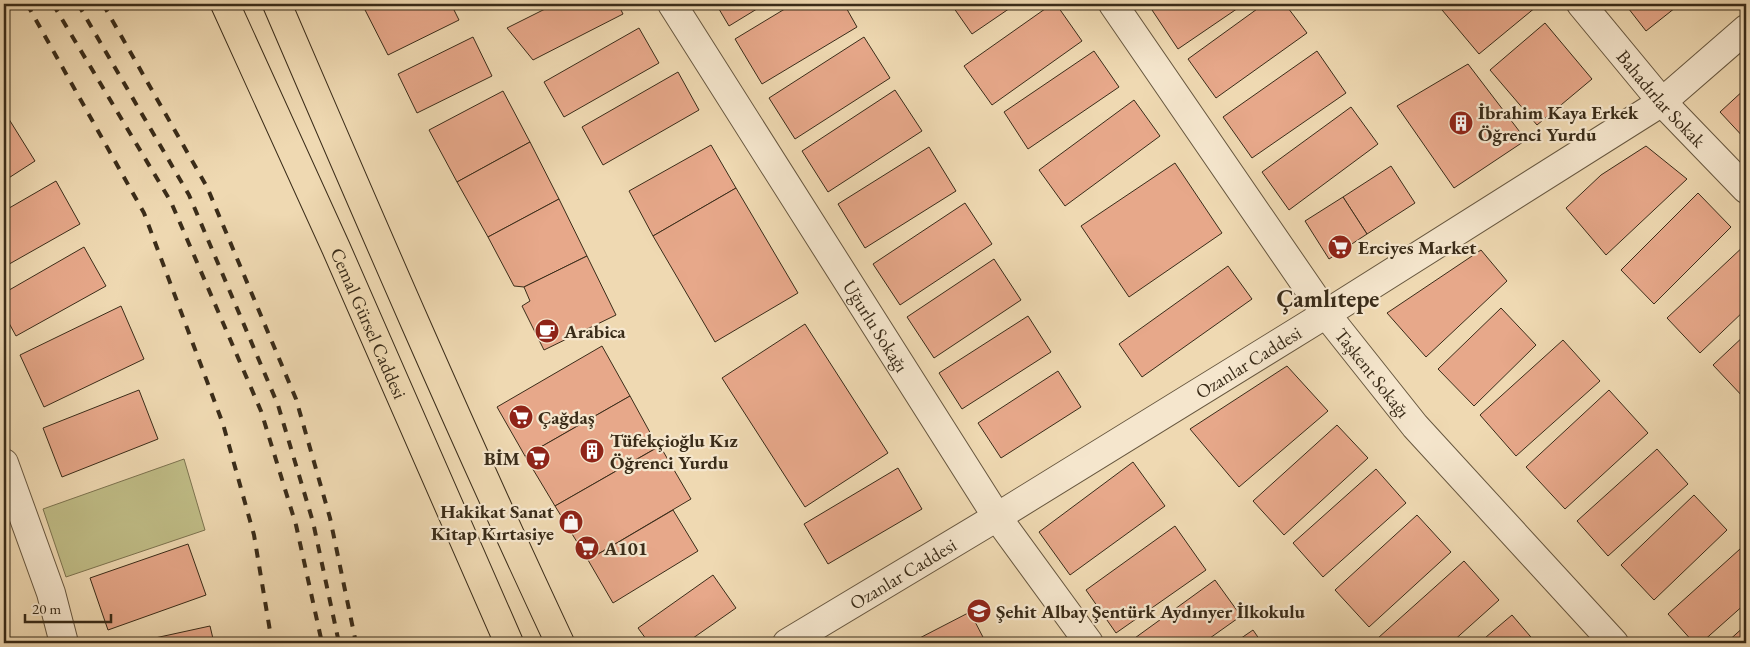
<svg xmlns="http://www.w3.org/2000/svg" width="1750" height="647" viewBox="0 0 1750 647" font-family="'EB Garamond',serif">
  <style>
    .green { fill: #c0bd87; stroke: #7d7450 }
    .building { fill: #e7a88a; stroke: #3a2c19 }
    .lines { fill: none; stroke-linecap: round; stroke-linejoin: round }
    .minor-casing { stroke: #67573f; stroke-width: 30 }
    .primary-casing { stroke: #3a2c19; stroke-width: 30 }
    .minor { stroke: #f5e6cd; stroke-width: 28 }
    .primary { stroke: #efd9b2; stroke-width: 28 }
    .rail { stroke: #3a2c19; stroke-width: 4; stroke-dasharray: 9 9; stroke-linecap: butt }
    .labels { text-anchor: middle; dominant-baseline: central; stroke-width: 4.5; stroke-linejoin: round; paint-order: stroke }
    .street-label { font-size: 19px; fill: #3a2c19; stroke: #f5e6cd }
    .poi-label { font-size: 19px; font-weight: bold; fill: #3a2c19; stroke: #f5e6cd; text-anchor: start }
    .district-label { font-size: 24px; font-weight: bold; fill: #3a2c19; stroke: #f5e6cd }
  </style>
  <rect width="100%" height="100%" fill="#efd9b2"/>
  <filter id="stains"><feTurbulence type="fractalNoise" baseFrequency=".004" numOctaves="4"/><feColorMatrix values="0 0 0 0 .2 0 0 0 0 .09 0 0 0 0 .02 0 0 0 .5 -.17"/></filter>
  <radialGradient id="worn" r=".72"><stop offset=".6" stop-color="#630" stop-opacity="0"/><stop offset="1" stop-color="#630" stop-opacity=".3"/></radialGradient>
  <path class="green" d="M184 459 205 530 66 577 43 509Z"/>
  <g class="building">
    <path d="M362 4H451L459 20 388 55Z"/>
    <path d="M555 4H618L623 14 533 60 507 28Z"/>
    <path d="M716 4H765L729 26Z"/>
    <path d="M793 4H844L857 27 762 84 735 39Z"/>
    <path d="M951 4H1016L972 34Z"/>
    <path d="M1052 4H1056L1082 41 992 105 964 66Z"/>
    <path d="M1161 4H1244L1178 49 1152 10Z"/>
    <path d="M1264 4H1285L1307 33 1216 98 1188 59Z"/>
    <path d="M1437 4H1534L1536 7 1479 54Z"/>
    <path d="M1625 4H1680L1646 31Z"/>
    <path d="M1545 23 1592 79 1537 125 1490 70Z"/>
    <path d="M639 28 659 63 564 117 544 82Z"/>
    <path d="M473 37 492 76 417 113 398 74Z"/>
    <path d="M864 37 890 78 795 139 769 98Z"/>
    <path d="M1094 51 1119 87 1028 149 1004 112Z"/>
    <path d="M1317 51 1346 93 1252 158 1223 117Z"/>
    <path d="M1468 64 1526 140 1454 188 1397 106Z"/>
    <path d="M678 72 699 110 603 165 582 127Z"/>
    <path d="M1746 88V140L1720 112Z"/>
    <path d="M895 90 922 131 828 192 802 151Z"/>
    <path d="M503 91 530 142 457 182 429 130Z"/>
    <path d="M1134 100 1160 136 1065 206 1039 170Z"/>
    <path d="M1351 107 1378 144 1289 210 1262 172Z"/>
    <path d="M7 116 35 161 4 181V118Z"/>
    <path d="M530 142 559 199 488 237 457 182Z"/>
    <path d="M711 145 736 188 653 236 629 191Z"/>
    <path d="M1646 146 1687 179 1606 255 1566 208 1601 175Z"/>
    <path d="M929 147 956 191 865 248 838 204Z"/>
    <path d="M1175 163 1222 233 1129 297 1081 226Z"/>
    <path d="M1391 166 1415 203 1367 234 1343 197Z"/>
    <path d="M56 181 80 224 4 267V211Z"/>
    <path d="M736 188 798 293 715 342 653 236Z"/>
    <path d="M1698 193 1731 227 1654 304 1621 270Z"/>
    <path d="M1343 197 1367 234 1329 259 1305 221Z"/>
    <path d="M559 199 587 256 524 287 514 286 488 237Z"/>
    <path d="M965 203 992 244 900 305 873 264Z"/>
    <path d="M1746 244V309L1700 353 1667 318Z"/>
    <path d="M84 247 106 286 16 336 4 314V293Z"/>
    <path d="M1481 250 1507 281 1426 357 1387 313Z"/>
    <path d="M587 256 616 315 544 350 522 306 530 301 524 287Z"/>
    <path d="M994 259 1021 300 934 358 907 317Z"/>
    <path d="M1228 266 1252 299 1142 377 1119 344Z"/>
    <path d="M121 306 144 359 44 407 20 355Z"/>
    <path d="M1501 308 1536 345 1474 406 1438 369Z"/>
    <path d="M1028 316 1051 352 962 409 939 373Z"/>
    <path d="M805 324 888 453 805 507 722 378Z"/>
    <path d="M1746 334V398L1745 399 1713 365Z"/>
    <path d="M1563 340 1600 381 1516 456 1480 415Z"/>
    <path d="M602 346 630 396 525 456 497 407Z"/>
    <path d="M1287 366 1328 411 1239 487 1190 429Z"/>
    <path d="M1058 371 1081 407 1001 458 978 423Z"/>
    <path d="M139 390 158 439 62 477 43 428Z"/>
    <path d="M1609 390 1648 433 1565 509 1526 467Z"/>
    <path d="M630 396 658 447 555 506 525 456Z"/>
    <path d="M1337 425 1368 458 1284 535 1253 501Z"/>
    <path d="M660 446 691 499 588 560 555 506Z"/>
    <path d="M1657 449 1688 484 1608 556 1577 521Z"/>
    <path d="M1133 462 1165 506 1070 575 1039 532Z"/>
    <path d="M898 468 922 509 828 564 804 524Z"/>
    <path d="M1376 469 1406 503 1323 577 1293 543Z"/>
    <path d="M1694 495 1727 530 1654 600 1621 565Z"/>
    <path d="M673 510 698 551 613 603 588 560Z"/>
    <path d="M1417 515 1451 552 1369 627 1335 590Z"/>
    <path d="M1175 526 1206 570 1116 633 1086 590Z"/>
    <path d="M188 544 206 595 108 630 90 578Z"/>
    <path d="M1740 549 1746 556V603L1701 643H1694L1668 614Z"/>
    <path d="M1464 561 1499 600 1451 643H1383L1378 638Z"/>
    <path d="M713 575 736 608 686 643H649L638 628Z"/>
    <path d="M1215 580 1241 616 1203 643H1128Z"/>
    <path d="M970 612 986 643H910Z"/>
    <path d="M1512 615 1536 643H1479Z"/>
    <path d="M1746 625V643H1726Z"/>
    <path d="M210 626 214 643H132Z"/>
    <path d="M1253 630 1262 643H1234Z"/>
  </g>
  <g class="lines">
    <defs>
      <g id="minor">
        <path id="s1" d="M672 4 997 517 1089 643"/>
        <path id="s2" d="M1113 4 1326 314 1415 426 1614 643"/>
        <path id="s3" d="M1581 4 1662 102 1746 189"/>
        <path d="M4 463 51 593 64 643"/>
        <path id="s4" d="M787 643 997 517 1326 314 1662 102 1746 29"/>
      </g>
      <g id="primary">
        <path id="s5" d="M225 4 336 248 509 643"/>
        <path d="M277 4C369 218 461 432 560 643"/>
      </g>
    </defs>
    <use href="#minor" class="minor-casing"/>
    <use href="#primary" class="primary-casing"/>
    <use href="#minor" class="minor"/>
    <use href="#primary" class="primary"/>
    <g class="rail">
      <path d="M27 4 144 213 223 424 254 535 272 643"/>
      <path d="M53 4 171 202 261 411 296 525 322 643"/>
      <path d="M78 4 189 195 278 405 313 522 339 643"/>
      <path d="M103 4 207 187 296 399 330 518 356 643"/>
    </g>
  </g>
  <defs>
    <symbol id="building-disc" viewBox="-11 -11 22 22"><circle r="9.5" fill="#8f2418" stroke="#f5e6cd"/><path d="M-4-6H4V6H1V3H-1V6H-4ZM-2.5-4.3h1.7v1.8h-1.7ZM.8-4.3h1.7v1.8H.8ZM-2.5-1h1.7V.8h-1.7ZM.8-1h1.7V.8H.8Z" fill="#fff"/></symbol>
    <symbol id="supermarket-disc" viewBox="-11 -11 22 22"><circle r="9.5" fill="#8f2418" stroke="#f5e6cd"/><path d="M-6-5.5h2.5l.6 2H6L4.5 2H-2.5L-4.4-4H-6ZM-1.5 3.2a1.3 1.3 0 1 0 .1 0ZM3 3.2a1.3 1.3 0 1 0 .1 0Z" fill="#fff"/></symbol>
    <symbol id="cafe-disc" viewBox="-11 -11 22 22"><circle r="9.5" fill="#8f2418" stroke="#f5e6cd"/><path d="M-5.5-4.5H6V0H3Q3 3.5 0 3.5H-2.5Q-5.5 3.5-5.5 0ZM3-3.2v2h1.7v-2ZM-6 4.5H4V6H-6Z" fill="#fff"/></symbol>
    <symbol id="shop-disc" viewBox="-11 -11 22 22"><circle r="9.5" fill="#8f2418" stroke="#f5e6cd"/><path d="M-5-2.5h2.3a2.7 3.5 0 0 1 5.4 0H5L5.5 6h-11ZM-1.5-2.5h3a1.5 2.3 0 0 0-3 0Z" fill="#fff"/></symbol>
    <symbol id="school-disc" viewBox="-11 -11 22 22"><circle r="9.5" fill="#8f2418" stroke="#f5e6cd"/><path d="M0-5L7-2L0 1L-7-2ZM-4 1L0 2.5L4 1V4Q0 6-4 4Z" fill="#fff"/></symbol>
  </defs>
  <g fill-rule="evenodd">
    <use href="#building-disc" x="1447" y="109" width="28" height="28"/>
    <use href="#supermarket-disc" x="1326" y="233" width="28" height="28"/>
    <use href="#cafe-disc" x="533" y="317" width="28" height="28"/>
    <use href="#supermarket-disc" x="507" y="403" width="28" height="28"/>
    <use href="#building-disc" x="578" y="437" width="28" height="28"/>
    <use href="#supermarket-disc" x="524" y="444" width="28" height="28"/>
    <use href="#shop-disc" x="557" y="508" width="28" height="28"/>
    <use href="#supermarket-disc" x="573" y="534" width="28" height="28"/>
    <use href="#school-disc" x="965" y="597" width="28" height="28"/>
  </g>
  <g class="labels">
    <g class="street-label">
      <text stroke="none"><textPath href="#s3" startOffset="124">Bahadırlar Sokak</textPath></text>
      <text stroke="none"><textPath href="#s5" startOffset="350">Cemal Gürsel Caddesi</textPath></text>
      <text stroke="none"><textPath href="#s1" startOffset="381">Uğurlu Sokağı</textPath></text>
      <text stroke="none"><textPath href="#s4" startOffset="540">Ozanlar Caddesi</textPath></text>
      <text stroke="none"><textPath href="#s2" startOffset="451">Taşkent Sokağı</textPath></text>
      <text stroke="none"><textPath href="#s4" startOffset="135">Ozanlar Caddesi</textPath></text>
    </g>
    <g class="poi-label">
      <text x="1478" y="112">İbrahim Kaya Erkek<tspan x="1478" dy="22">Öğrenci Yurdu</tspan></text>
      <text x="1358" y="247">Erciyes Market</text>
      <text x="564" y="331">Arabica</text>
      <text x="538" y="417">Çağdaş</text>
      <text x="610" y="440">Tüfekçioğlu Kız<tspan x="610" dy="22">Öğrenci Yurdu</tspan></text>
      <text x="520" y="458" text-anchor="end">BİM</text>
      <text x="554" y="511" text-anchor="end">Hakikat Sanat<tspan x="554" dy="22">Kitap Kırtasiye</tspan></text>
      <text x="604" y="548">A101</text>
      <text x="996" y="611">Şehit Albay Şentürk Aydınyer İlkokulu</text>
    </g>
    <g class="district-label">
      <text x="1328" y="298">Çamlıtepe</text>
    </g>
  </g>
  <rect width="1750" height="647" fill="none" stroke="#efd9b2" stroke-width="20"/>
  <rect x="5" y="5" width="1740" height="637" fill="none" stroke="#3a2c19" stroke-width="2.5"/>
  <rect x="10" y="10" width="1730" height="627" fill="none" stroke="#3a2c19"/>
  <path d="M25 614v8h86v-8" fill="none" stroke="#3a2c19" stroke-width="2.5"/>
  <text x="32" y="614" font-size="15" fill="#3a2c19" stroke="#f5e6cd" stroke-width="4" paint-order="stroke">20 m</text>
  <rect width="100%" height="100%" filter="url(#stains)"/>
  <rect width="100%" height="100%" fill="url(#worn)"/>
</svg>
